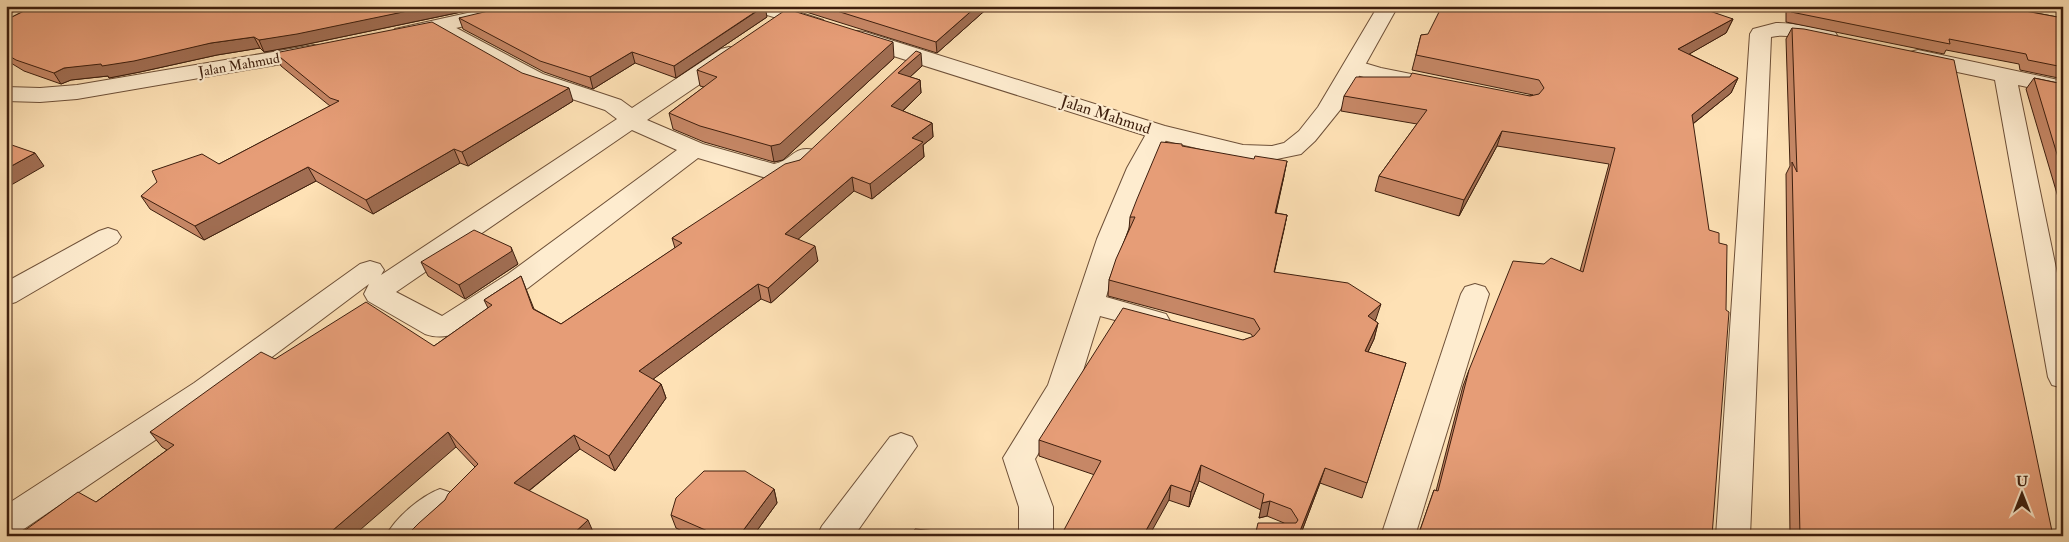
<svg xmlns="http://www.w3.org/2000/svg" width="2069" height="542" viewBox="0 0 2069 542" font-family="'IM FELL Double Pica',serif">
  <style>
    .lines { fill: none; stroke-linecap: round; stroke-linejoin: round }
    .minor-casing { stroke: #6e5038; stroke-width: 2 }
    .tertiary-casing { stroke: #6e5038; stroke-width: 2 }
    .minor { fill: #feeccf; fill-rule: evenodd }
    .tertiary { fill: #feeccf; fill-rule: evenodd }
    .wall { fill: #c68766; stroke: #3e1f0e }
    .shaded-wall { fill: #a16e53; stroke: #3e1f0e }
    .building { fill: #e69d77; stroke: #3e1f0e }
    .labels { text-anchor: middle; dominant-baseline: central; stroke-width: 4.5; stroke-linejoin: round; paint-order: stroke }
    .far-street-label { font-size: 14px; fill: #3e1f0e; stroke: #feeccf }
    .street-label { font-size: 16px; fill: #3e1f0e; stroke: #feeccf }
  </style>
  <rect width="100%" height="100%" fill="#fee1b5"/>
  <filter id="stains"><feTurbulence type="fractalNoise" baseFrequency=".004" numOctaves="4"/><feColorMatrix values="0 0 0 0 .2 0 0 0 0 .09 0 0 0 0 .02 0 0 0 .5 -.17"/></filter>
  <radialGradient id="worn" r=".72"><stop offset=".6" stop-color="#630" stop-opacity="0"/><stop offset="1" stop-color="#630" stop-opacity=".3"/></radialGradient>
  <g class="lines">
    <defs>
      <g id="minor">
        <path d="M440 21 447 23 543 74 621 100 632 108 721 49 729 47 737 49 740 54 737 59 647 120 703 144 774 164C792 161 793 145 814 150L817 155 801 173 773 180 698 158 528 288 458 333C446 337 437 338 425 334L368 301 364 294 369 284 216 399 18 533 6 536V505L194 383 360 264 370 261 380 264 384 270 381 275 617 119 605 110 527 84 433 31 429 27 433 23ZM632 130 677 150 508 274 442 316 396 292Z"/>
        <path d="M1776 23C1796 23 1815 28 1835 32L1838 37 1835 42C1814 47 1793 31 1771 37L1750 536H1716L1750 34 1753 29Z"/>
        <path d="M1918 50 2063 81V95L2018 85 2063 302V388L2052 385 2048 377 1995 80 1910 62 1907 57 1910 52Z"/>
        <path d="M1354 60 1381 68 1441 80 1444 85 1441 90 1433 92C1416 88 1352 79 1343 67L1346 62Z"/>
        <path d="M1158 125 1166 127 1170 132C1143 185 1123 240 1106 297L1166 314 1170 321 1166 328 1156 331 1100 316 1078 387 1035 459 1053 507V536H1019V507L1003 458 1048 385 1097 239 1127 168 1150 127Z"/>
        <path d="M108 228 117 231 121 237 117 243 16 302 6 305V282L99 231Z"/>
        <path d="M1475 284 1485 287 1489 294 1415 536H1381L1461 294 1465 287Z"/>
        <path d="M901 433 912 437 917 446 854 536H817L822 526 890 437Z"/>
        <path d="M440 489 452 493 457 503 452 513 427 536H386C395 518 421 496 440 489Z"/>
      </g>
      <g id="tertiary">
        <path d="M499 6H538L535 10 403 40 395 39 392 34 395 29Z"/>
        <path d="M748 6H780L823 20 826 24 823 28 816 30 751 10Z"/>
        <path d="M1378 6H1398L1340 110 1315 141 1301 154 1272 160 1243 159 1150 137 849 42 846 37 849 32 857 31 865 32 1165 126 1243 145 1272 146 1284 143 1299 131 1318 107Z"/>
        <path d="M314 45 322 47 325 52 322 57 77 99 40 102 6 101V87L40 88 77 85Z"/>
      </g>
    </defs>
    <use href="#minor" class="minor-casing"/>
    <use href="#tertiary" class="tertiary-casing"/>
    <use href="#minor" class="minor"/>
    <use href="#tertiary" class="tertiary"/>
  </g>
  <g class="wall">
    <path d="M34 6H490L303 45 264 52 260 48 217 55 140 72 109 78 108 76 71 80 61 84 24 71 6 60V20Z"/>
    <path d="M787 6H990L937 53Z"/>
    <path d="M1786 6H1998L2063 18V79L2020 70 2019 64 1946 50 1944 54 1786 22Z"/>
    <path d="M767 17 676 78 635 63 593 89 544 72 463 29 459 18Z"/>
    <path d="M1733 19 1726 33 1689 54 1738 78 1731 93 1693 124 1712 536H1418L1434 490 1436 491 1463 386 1469 370 1580 271 1609 164 1497 146 1459 216 1375 191 1379 176 1417 124 1341 111 1344 96H1530L1533 95 1412 70 1421 35Z"/>
    <path d="M1792 28 2053 536H1790L1786 174 1790 166 1786 39Z"/>
    <path d="M275 53 573 101 468 166 460 163 373 214 316 181 204 240 150 209 141 196 219 164 330 106 281 66Z"/>
    <path d="M894 58 783 160 774 162 704 142 673 129 669 113 704 87 700 86 697 70Z"/>
    <path d="M922 66 910 77 920 80 921 93 903 111 932 123 933 137 923 145 924 157 872 199 854 191 798 239 818 261 771 303 761 299 653 379 661 384 666 398 615 471 580 449 529 491 594 534 592 536H406L445 500 475 467 456 447 96 502 167 450 162 447 150 432 275 359 434 346 488 308 484 300 521 276 534 309 561 324 675 248 672 238 800 160Z"/>
    <path d="M2034 78 2063 84V214L2026 89Z"/>
    <path d="M1284 176 1276 213 1287 215 1274 272 1376 319 1375 321 1378 323 1374 339 1368 352 1406 363 1362 498 1320 483 1300 536 1284 523 1267 516 1259 518 1261 510 1199 481 1189 507 1039 456V440L1243 340 1253 337 1251 334 1108 296 1109 280 1129 229 1130 217Z"/>
    <path d="M421 262 518 264 465 299 428 276Z"/>
    <path d="M774 489 777 503 753 536H692L676 528 671 515Z"/>
  </g>
  <g class="shaded-wall">
    <path d="M6 6H24L6 16Z"/>
    <path d="M432 6H490L303 45 264 52 259 40Z"/>
    <path d="M765 6 767 17 676 78 674 66Z"/>
    <path d="M977 6H990L937 53 936 42Z"/>
    <path d="M1733 19 1726 33 1672 64 1678 49Z"/>
    <path d="M254 37 260 48 217 55 140 72 109 78 108 76 71 80 61 84 54 73 64 68 211 43Z"/>
    <path d="M893 42 894 58 783 160 774 162 771 146Z"/>
    <path d="M632 52 635 63 593 89 590 77Z"/>
    <path d="M921 53 922 66 899 87 898 73Z"/>
    <path d="M1738 78 1731 93 1685 130 1692 115Z"/>
    <path d="M920 80 921 93 893 120 891 106Z"/>
    <path d="M569 88 573 101 468 166 462 152Z"/>
    <path d="M932 123 933 137 923 145 924 157 872 199 870 184 912 138Z"/>
    <path d="M1502 131 1497 146 1459 216 1464 200Z"/>
    <path d="M454 149 460 163 373 214 366 200Z"/>
    <path d="M35 153 44 166 6 188V169Z"/>
    <path d="M1287 161 1284 176 1272 228 1275 213Z"/>
    <path d="M308 167 316 181 204 240 195 226Z"/>
    <path d="M852 177 854 191 788 248 785 234Z"/>
    <path d="M1287 215 1284 230 1271 287 1274 272Z"/>
    <path d="M815 246 818 261 771 303 768 288Z"/>
    <path d="M511 247 518 264 465 299 459 285Z"/>
    <path d="M758 284 761 299 644 386 639 371Z"/>
    <path d="M1381 304 1376 319 1364 331 1368 316Z"/>
    <path d="M1378 323 1374 339 1361 366 1365 351Z"/>
    <path d="M661 384 666 398 615 471 609 456Z"/>
    <path d="M448 432 456 447 353 536H326Z"/>
    <path d="M574 435 580 449 521 497 514 483Z"/>
    <path d="M1201 465 1199 481 1189 507 1191 492Z"/>
    <path d="M1325 468 1320 483 1300 536H1298Z"/>
    <path d="M1171 485 1169 500 1149 536H1143Z"/>
    <path d="M774 489 777 503 753 536H739Z"/>
    <path d="M1270 501 1267 516 1259 518 1262 503Z"/>
    <path d="M588 520 594 534 592 536H571Z"/>
  </g>
  <g class="building">
    <path d="M34 6H432L297 34 259 40 254 37 211 43 134 61 102 66 101 64 64 68 54 73 16 60 6 54V20Z"/>
    <path d="M509 6H764L674 66 632 52 590 77 540 61 459 18Z"/>
    <path d="M821 6H977L936 42Z"/>
    <path d="M1442 6H1695L1733 19 1678 49 1738 78 1692 115 1709 230 1719 233V243L1727 245 1726 310 1729 312 1712 536H1418L1434 490 1438 491 1469 370 1513 261 1544 264 1551 258 1583 272 1615 148 1502 131 1464 200 1379 176 1427 110 1344 96 1356 77H1410L1412 73 1530 96 1539 94 1544 88 1539 80 1416 55 1421 35 1428 34Z"/>
    <path d="M1791 6H1998L2063 18V67L2028 60 2026 54 1949 39 1950 44 1791 12Z"/>
    <path d="M787 9 893 42 780 144 771 146 700 126 669 113 717 77 697 70Z"/>
    <path d="M432 22 522 73 569 88 462 152 454 149 366 200 308 167 195 226 141 196 157 182 152 171 202 154 219 164 339 101 330 98 275 53Z"/>
    <path d="M1792 28 1804 29 1954 60 2053 536H1800L1792 162 1797 172Z"/>
    <path d="M916 51 921 53 898 73 920 80 891 106 932 123 912 138 923 142 870 184 852 177 785 234 815 246 768 288 758 284 639 371 661 384 609 456 574 435 514 483 588 520 571 536H406L419 523 445 500 448 494 478 464 448 432 326 536H17L78 492 96 502 174 445 150 432 261 352 275 359 366 302 434 346 492 305 484 300 521 276 533 309 561 324 682 243 672 238 785 164 800 160Z"/>
    <path d="M2034 78 2063 84V174Z"/>
    <path d="M1161 142 1182 144V146L1254 159 1255 156 1287 161 1275 213 1287 215 1274 272 1348 283 1381 304 1368 316 1378 323 1365 351 1406 363 1367 483 1325 468 1298 536H1255L1258 523H1296L1298 520 1291 509 1270 501 1262 503 1264 494 1201 465 1191 492 1171 485 1143 536H1061L1065 528 1101 461 1039 440 1123 308 1243 340 1254 336 1260 329 1254 319 1109 280 1116 259 1135 217H1130L1137 199Z"/>
    <path d="M6 143 35 153 6 169Z"/>
    <path d="M474 230 511 247 512 251 459 285 421 262Z"/>
    <path d="M704 471H745L774 489 739 536H719L671 515 676 498Z"/>
    <path d="M915 529 947 532 952 536H911Z"/>
  </g>
  <g class="labels">
    <g class="far-street-label">
      <text transform="translate(239 65) rotate(-10)">Jalan Mahmud</text>
    </g>
    <g class="street-label">
      <text transform="translate(1106 115) rotate(18)">Jalan Mahmud</text>
    </g>
  </g>
  <rect width="2069" height="542" fill="none" stroke="#fee1b5" stroke-width="25"/>
  <rect x="8" y="8" width="2054" height="527" fill="none" stroke="#3e1f0e" stroke-width="2.5"/>
  <rect x="12" y="12" width="2044" height="517" fill="none" stroke="#3e1f0e"/>
  <g transform="translate(2022 494)" stroke="#feeccf" stroke-width="4" paint-order="stroke">
  <path d="M0-4L9 19L0 12L-9 19Z" fill="#3e1f0e"/>
  <text y="-8" font-size="14" font-weight="bold" text-anchor="middle" fill="#3e1f0e">U</text>
  </g>
  <rect width="100%" height="100%" filter="url(#stains)"/>
  <rect width="100%" height="100%" fill="url(#worn)"/>
</svg>
